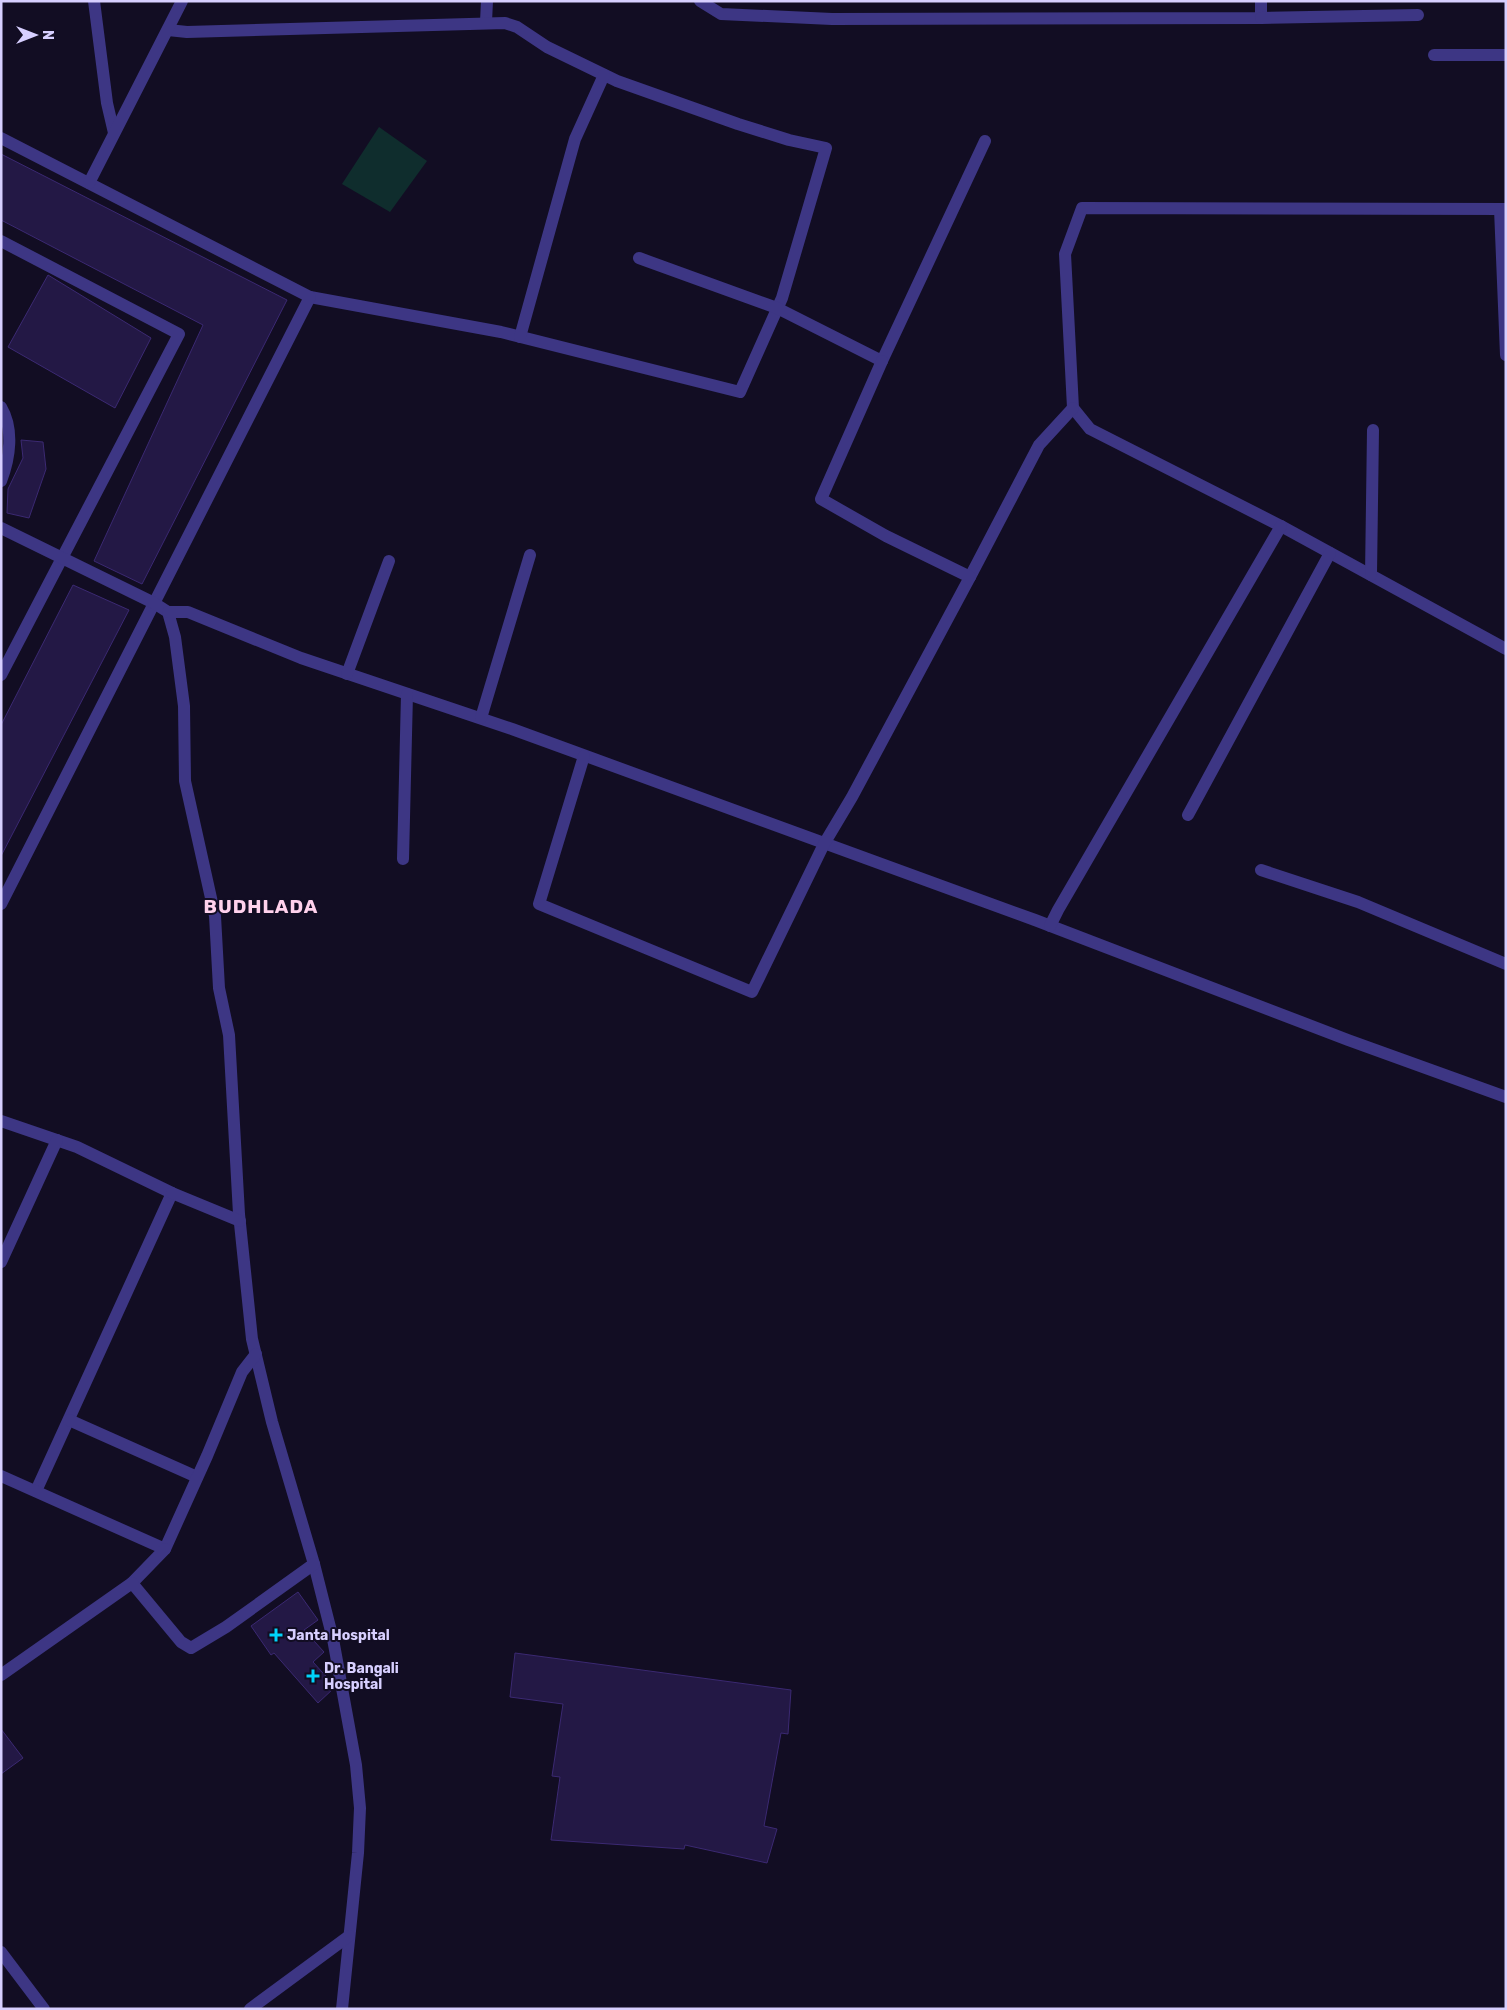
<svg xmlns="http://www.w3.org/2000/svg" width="1507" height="2010" viewBox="0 0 1507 2010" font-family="Rubik,sans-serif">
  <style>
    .green { fill: #0f2d2d }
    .building { fill: #231845; stroke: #3b2972 }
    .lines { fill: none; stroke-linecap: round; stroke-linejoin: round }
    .minor { stroke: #3d3684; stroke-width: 12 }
    .poi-dot { fill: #00d3fa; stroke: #120d23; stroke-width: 2 }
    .labels { text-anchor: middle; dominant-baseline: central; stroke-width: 4; stroke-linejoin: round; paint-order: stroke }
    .poi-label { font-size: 14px; font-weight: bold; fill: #d7cfff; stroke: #120d23; text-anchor: start }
    .district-label { font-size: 19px; font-weight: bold; letter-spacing: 1px; fill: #ffd1ec; stroke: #120d23 }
  </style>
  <rect width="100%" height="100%" fill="#120d23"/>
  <path class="green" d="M379 127 427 161 390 212 342 184Z"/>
  <g class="building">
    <path d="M1 154 287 300 142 584 94 561 203 325 1 220Z"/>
    <path d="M48 275 151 338 115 408 8 347Z"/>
    <path d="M21 440 43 442 46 469 29 518 7 513 8 489 23 458Z"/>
    <path d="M73 585 129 610 1 856V725Z"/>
    <path d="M298 1592 318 1620 304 1630 324 1652 313 1662 333 1684 334 1688 318 1703 274 1653 271 1655 251 1626Z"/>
    <path d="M515 1653 791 1690 788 1734 781 1733 764 1826 777 1829 767 1863 685 1845 684 1849 551 1840 560 1777 552 1776 563 1704 510 1697Z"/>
    <path d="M1 1729 23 1758 1 1774Z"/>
  </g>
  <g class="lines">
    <g class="minor">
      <path d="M94 1 107 103 114 133"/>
      <path d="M700 1 721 14 832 19 1261 18V1"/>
      <path d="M1261 18 1418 15"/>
      <path d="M486 22 487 1"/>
      <path d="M168 30 187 32 505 23 517 27 547 47 617 81 738 124 789 140 826 148 782 298 740 392 501 332 310 297"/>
      <path d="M1434 55H1506"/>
      <path d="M1 138 310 297 1 904"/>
      <path d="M89 183 182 1"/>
      <path d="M1500 209 1506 355"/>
      <path d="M1506 209 1082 208 1065 254 1073 408 1090 429 1281 526 1506 649"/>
      <path d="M1 241 179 334 1 675"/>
      <path d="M639 258 777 308 882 361 985 141"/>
      <path d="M520 337 575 139 604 75"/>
      <path d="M1 407C14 429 10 458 1 481"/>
      <path d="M1 528 154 603 168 612 175 637 184 706 185 781 215 916 219 988 229 1035 239 1214 252 1339 272 1422 314 1564 333 1639 356 1765 360 1808 358 1853 342 2009"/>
      <path d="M1371 575 1373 430"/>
      <path d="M970 577 1039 445 1073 408"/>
      <path d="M168 612H188L301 658 512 729 1035 920 1348 1040 1506 1097"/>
      <path d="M347 674 389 561"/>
      <path d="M481 718 530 555"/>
      <path d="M584 756 539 904 752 992 824 844 852 797 970 577 886 536 821 499 882 361"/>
      <path d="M1188 815 1330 553"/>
      <path d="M403 859 407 694"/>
      <path d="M1261 870 1358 902 1506 964"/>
      <path d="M1050 926 1058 910 1281 526"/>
      <path d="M1 1121 77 1147 172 1193 36 1491"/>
      <path d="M172 1193 240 1221"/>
      <path d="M1 1262 57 1140"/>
      <path d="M69 1420 197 1477"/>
      <path d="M1 1476 165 1549 207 1456 242 1372 256 1354"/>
      <path d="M132 1583 165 1549"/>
      <path d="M1 1675 132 1583 181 1642 191 1648 226 1627 314 1564"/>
      <path d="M1 1952 44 2009"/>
      <path d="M250 2009 349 1936"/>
    </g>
  </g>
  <g class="poi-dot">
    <path d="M273.5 1627.5h5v5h5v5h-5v5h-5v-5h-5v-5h5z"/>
    <path d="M310.5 1668.5h5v5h5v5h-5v5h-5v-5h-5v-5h5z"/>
  </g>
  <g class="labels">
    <g class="poi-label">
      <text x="287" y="1635">Janta Hospital</text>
      <text x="324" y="1668">Dr. Bangali<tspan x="324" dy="16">Hospital</tspan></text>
    </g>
    <g class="district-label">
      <text x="261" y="906">BUDHLADA</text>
    </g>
  </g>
  <rect width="1507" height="2010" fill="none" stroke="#d7cfff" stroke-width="5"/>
  <g transform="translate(35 35) rotate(90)" stroke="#120d23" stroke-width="4" paint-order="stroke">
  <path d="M0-4L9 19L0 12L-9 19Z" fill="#d7cfff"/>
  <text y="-8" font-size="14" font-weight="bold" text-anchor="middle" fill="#d7cfff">N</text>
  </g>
</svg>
